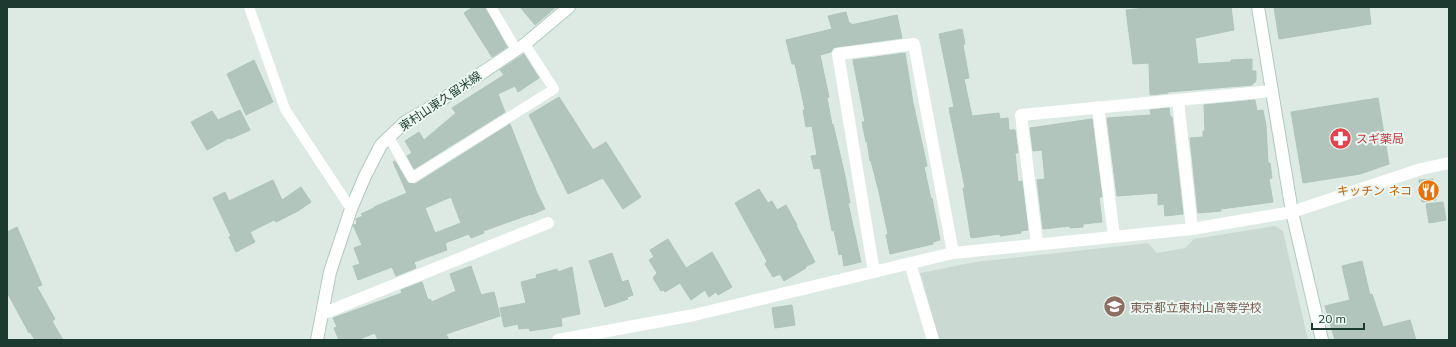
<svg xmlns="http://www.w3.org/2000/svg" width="1456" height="347" viewBox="0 0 1456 347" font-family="Mulish,'Noto Sans JP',sans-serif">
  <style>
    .built { fill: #cadad2 }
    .building { fill: #b1c5bc; stroke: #aec4ba; fill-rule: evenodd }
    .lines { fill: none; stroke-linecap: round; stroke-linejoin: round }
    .secondary-casing { stroke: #afcabf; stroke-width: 14 }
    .lane { stroke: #fff; stroke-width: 10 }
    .street { stroke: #fff; stroke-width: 12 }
    .secondary { stroke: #fff; stroke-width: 12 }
    .labels { text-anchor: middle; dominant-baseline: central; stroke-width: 4; stroke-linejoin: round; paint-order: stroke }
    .street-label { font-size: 12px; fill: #1d3a31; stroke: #ecf7f1 }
    .health-label { font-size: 12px; fill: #be3a42; stroke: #ecf7f1; text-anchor: start }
    .food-label { font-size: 12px; fill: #c56008; stroke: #ecf7f1; text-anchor: end }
    .education-label { font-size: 12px; fill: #785e54; stroke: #ecf7f1; text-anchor: start }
  </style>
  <rect width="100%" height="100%" fill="#dceae3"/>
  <path class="built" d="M1275 226 1283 231 1308 340H939L920 273 975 262 1148 243 1157 253 1185 248 1194 239Z"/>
  <g class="building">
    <path d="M473 7H485L507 47 492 57 464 13Z"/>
    <path d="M520 7H556L535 25Z"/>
    <path d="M1156 7H1231L1234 30 1195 38 1198 64 1231 62V60L1252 59V71H1256V81L1252 85 1168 92V93L1150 95 1149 63 1133 64 1126 10Z"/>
    <path d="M1274 7H1369L1371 24 1279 39Z"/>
    <path d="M846 12 849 23H851V25L897 15 902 38 837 47 833 48 831 52 820 55 829 97 827 98 832 125 833 124 845 176 850 203H848L861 262 844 266 842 254 839 255 834 230 832 231 820 168 814 169 811 156 817 155 812 126 806 127 803 110H805L795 64H792L786 40 832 29 828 16Z"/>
    <path d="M962 29 965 44 963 45 969 78 964 79 972 116 999 113 1000 119 1008 118 1009 130H1015L1018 153H1015L1018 182 1022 181 1028 230 1021 231V233L1000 236V234L971 238 963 188H965L949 108 954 107 939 34Z"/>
    <path d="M905 53 913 103 927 166 924 167 931 199 932 198 940 240 933 242V244L890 254 886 235 888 234 879 192 871 161H870L867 141 866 142 862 122H865L853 60Z"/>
    <path d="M524 54 539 78 518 92 515 86 498 94 505 112 414 169 407 156 412 153 405 141 419 132 424 140 456 113 452 108 504 75 500 70Z"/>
    <path d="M254 60 273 102 246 115 227 74Z"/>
    <path d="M559 97 593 150 606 142 641 197 623 209 603 178 568 194 529 115Z"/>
    <path d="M1378 98 1389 164 1360 174 1303 183 1291 112Z"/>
    <path d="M1255 100 1257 111 1263 110 1266 126 1268 163H1270L1272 178 1269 179 1273 202 1221 209V211L1198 213 1190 138 1203 137V131H1205L1204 105Z"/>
    <path d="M1169 108 1170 116 1172 117 1183 214 1165 216 1164 204 1158 205V193L1117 196 1107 118 1151 115 1150 110Z"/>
    <path d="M240 110 250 130 230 139 229 138 207 150 191 122 212 111 218 120Z"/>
    <path d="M1092 119 1102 197H1099L1102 222 1083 224V227L1070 228V226L1043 229 1037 180 1045 179 1042 150 1033 151 1030 128Z"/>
    <path d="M510 124 537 193 545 209 531 215V214L483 231 484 233 471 238 469 234 445 243 447 250 414 262 416 268 396 276 392 267 358 280 353 266 360 264 354 248 362 245 353 225 357 224 356 219 363 216 361 214 374 208V207L407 193 393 162 395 161 408 183 415 184ZM451 197 461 223 435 233 425 208Z"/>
    <path d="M1433 179 1436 200 1422 202 1419 180Z"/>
    <path d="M273 180 282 200 301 187 311 202 298 211 276 222 274 220 250 232 255 242 236 252 229 237 231 236 213 198 225 192 229 201Z"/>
    <path d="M759 189 768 203 772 201 777 210 786 205 797 225H796L815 262 805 267 806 268 784 281 780 274 773 277 765 264 767 261 735 203Z"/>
    <path d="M1443 202 1446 220 1429 223 1426 204Z"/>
    <path d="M17 227 42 285 37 287 55 319 52 321 63 340H35L30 332 29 333 7 292V232Z"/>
    <path d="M668 239 686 268 712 252 732 287 718 295 716 292 709 297 705 290 691 300 680 283 665 292 663 290 661 291 653 278 657 273 649 260 654 257 650 250Z"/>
    <path d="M612 253 622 282 628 280 633 295 627 297 628 299 605 307 589 261Z"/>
    <path d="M1362 261 1370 295 1372 294 1383 327 1410 320 1416 340H1335L1325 306 1350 300 1342 266Z"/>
    <path d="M471 266 481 295 494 292 500 316 446 334 449 340H378L375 333 357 340H339L334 328 337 327 333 318 402 293 401 290 422 282 428 300 430 299 432 302 456 291 450 274Z"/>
    <path d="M572 267 580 314 561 318 562 326 530 331 529 328 519 329 518 324 504 327 500 308 526 303 521 282 537 278 536 275 557 269 558 272Z"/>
    <path d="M792 305 795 325 775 328 772 308Z"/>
  </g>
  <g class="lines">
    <defs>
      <g id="secondary">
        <path d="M1258 7 1292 212 1322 340"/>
        <path d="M317 340 330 272 351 209 365 176 381 145 405 122 428 109 525 44 569 7"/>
      </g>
    </defs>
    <use href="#secondary" class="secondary-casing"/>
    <g class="lane">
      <path d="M249 7 285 109 351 209"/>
      <path d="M491 7 516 49"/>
      <path d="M389 137 412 178 554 89 525 44"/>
    </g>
    <g class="street">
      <path d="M1178 100 1192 229"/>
      <path d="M1098 107 1114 237"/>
      <path d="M1037 244 1021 115 1272 91"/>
      <path d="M910 263 933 340"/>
      <path d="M874 272 838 54 914 44 953 253"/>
      <path d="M322 314 548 223"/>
      <path d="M558 340 694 315 953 253 1192 229 1292 212 1421 169 1449 163"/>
    </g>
    <use href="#secondary" class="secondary"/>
  </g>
  <defs>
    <symbol id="pharmacy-disc" viewBox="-11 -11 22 22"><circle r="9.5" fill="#e0444e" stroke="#ecf7f1"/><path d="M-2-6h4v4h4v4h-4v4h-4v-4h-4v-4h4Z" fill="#fff"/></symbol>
    <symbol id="restaurant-disc" viewBox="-11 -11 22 22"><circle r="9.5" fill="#e8710a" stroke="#ecf7f1"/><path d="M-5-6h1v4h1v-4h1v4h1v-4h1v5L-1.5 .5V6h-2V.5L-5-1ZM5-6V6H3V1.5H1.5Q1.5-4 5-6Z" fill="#fff"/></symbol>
    <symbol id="school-disc" viewBox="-11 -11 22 22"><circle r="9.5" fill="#8d6e63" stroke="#ecf7f1"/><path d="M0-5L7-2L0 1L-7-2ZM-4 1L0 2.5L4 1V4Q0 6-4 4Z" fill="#fff"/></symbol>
  </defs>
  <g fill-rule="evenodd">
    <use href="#pharmacy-disc" x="1328" y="126" width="25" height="25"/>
    <use href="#restaurant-disc" x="1416" y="178" width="25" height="25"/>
    <use href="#school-disc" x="1102" y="294" width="25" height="25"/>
  </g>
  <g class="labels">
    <g class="street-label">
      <text transform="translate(440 101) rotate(-34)">東村山東久留米線</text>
    </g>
    <g class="health-label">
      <text x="1356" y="138">スギ薬局</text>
    </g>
    <g class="food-label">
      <text x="1412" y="190">キッチン ネコ</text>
    </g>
    <g class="education-label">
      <text x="1130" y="307">東京都立東村山高等学校</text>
    </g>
  </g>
  <rect width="1456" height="347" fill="none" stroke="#1d3a31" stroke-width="16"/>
  <path d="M1312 323v6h52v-6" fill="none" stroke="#1d3a31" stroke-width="2"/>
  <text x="1318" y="323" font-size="12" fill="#1d3a31" stroke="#ecf7f1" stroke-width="3" paint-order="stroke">20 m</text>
</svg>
